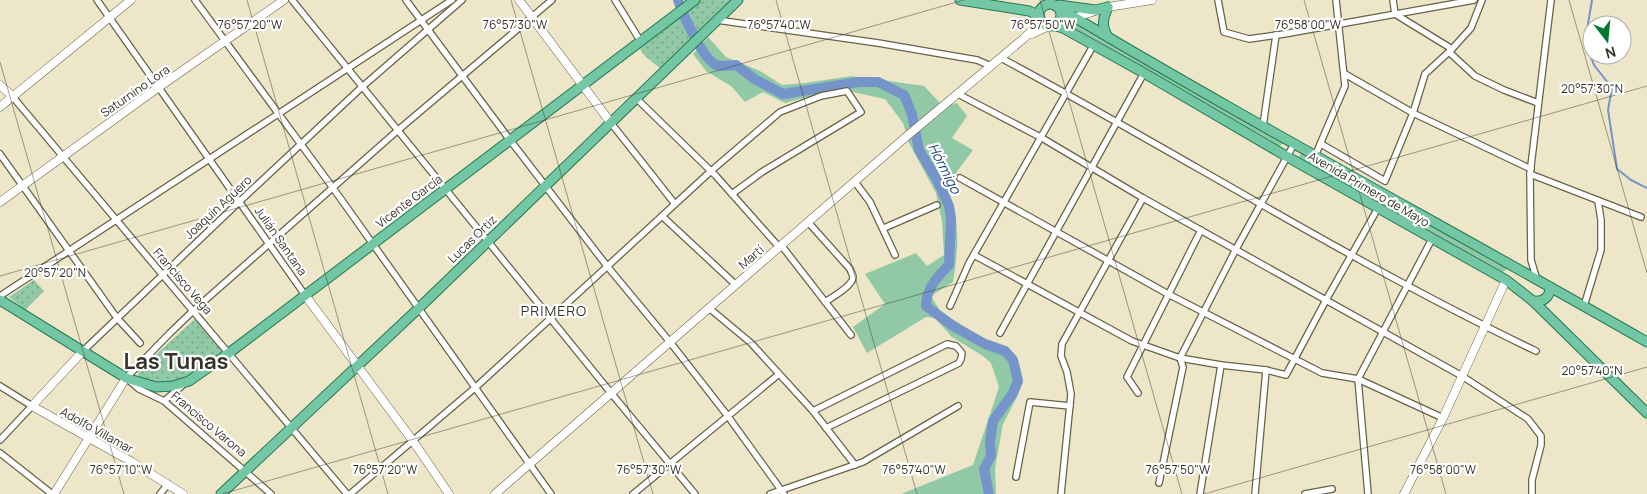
<svg xmlns="http://www.w3.org/2000/svg" width="1647" height="494" viewBox="0 0 1647 494" font-family="Manrope,sans-serif">
  <style>
    .grass { fill: #91c9a6 }
    .park { fill: url(#park-dots) }
    .lines { fill: none; stroke-linecap: round; stroke-linejoin: round }
    .stream { stroke: #7595ca; stroke-width: 2 }
    .river { stroke: #7595ca; stroke-width: 10 }
    .street-casing { stroke: #686248; stroke-width: 8 }
    .secondary-casing { stroke: #686248; stroke-width: 9 }
    .primary-casing { stroke: #227a51; stroke-width: 11 }
    .street { stroke: #fff; stroke-width: 5.5 }
    .secondary { stroke: #fff; stroke-width: 8 }
    .primary { stroke: #74c7a4; stroke-width: 9 }
    .ticks { fill: none; stroke: #353227; stroke-width: 1; stroke-opacity: 0.45 }
    .labels { text-anchor: middle; dominant-baseline: central; stroke-width: 4.5; stroke-linejoin: round; paint-order: stroke }
    .street-label { font-size: 12px; fill: #353227; stroke: #fff }
    .water-label { font-size: 14px; font-style: italic; fill: #173e7d; stroke: #fff }
    .neighbourhood-label { font-size: 14px; letter-spacing: 1px; fill: #353227; stroke: #fff }
    .town-label { font-size: 22px; font-weight: bold; fill: #353227; stroke: #fff }
    .ticks-label { font-size: 12px; text-anchor: middle; fill: #353227; stroke: #fff; stroke-width: 4.5; stroke-linejoin: round; paint-order: stroke }
  </style>
  <defs>
    <pattern id="park-dots" width="8" height="8" patternUnits="userSpaceOnUse" patternTransform="scale(1.25)"><rect width="8" height="8" fill="#91c9a6"/><path d="M2 2h.1M6 6h.1" fill="none" stroke="#77a487" stroke-width="1.8" stroke-linecap="round"/></pattern>
  </defs>
  <rect width="100%" height="100%" fill="#ede6c8"/>
  <g class="grass">
    <path d="M1071 21 1284 142 1280 146 1065 24Z"/>
    <path d="M708 37 726 57 760 71 782 85 805 83 851 76 889 81 924 86 944 107 957 103 967 116 952 138 973 150 947 185C960 221 959 245 953 282L931 296 940 311 982 338 1014 353 1021 371 1018 395 1003 424 995 468 996 494H901L973 465 999 387 991 363 983 356 952 337 935 318 926 317 867 353 853 327 885 304 865 274 916 253 927 266 944 255 942 221 936 193 909 143 903 123 885 99 853 92 811 96 785 103 763 92 745 102 731 86 706 71 693 54Z"/>
    <path d="M1302 153 1508 268 1503 272 1298 157Z"/>
  </g>
  <g class="park">
    <path d="M700 0H732L661 69 645 56 640 49Z"/>
    <path d="M34 280 44 291 25 310 9 297Z"/>
    <path d="M196 318 225 352C216 359 207 368 197 373 183 381 149 390 138 376L139 370Z"/>
  </g>
  <g class="lines">
    <path class="stream" d="M1592 0 1585 42 1594 65 1612 88 1608 110 1617 169 1631 180 1647 188"/>
    <path class="river" d="M678 0C683 15 703 59 716 65 722 67 730 65 736 65L756 80 783 94 859 82H878L904 95 912 114 919 150 937 180 949 206 951 219 949 265C937 277 926 289 926 306L953 326 985 344 1005 351 1013 360 1018 381 1013 393 993 421 990 442 991 456 984 469 989 494"/>
    <defs>
      <g id="street">
        <path d="M97 0 305 295"/>
        <path d="M195 0 333 188 551 494"/>
        <path d="M292 0 611 393 695 494"/>
        <path d="M406 0 510 140 607 266 670 342 727 415 784 494"/>
        <path d="M615 0 641 42"/>
        <path d="M1218 0 1224 32 1249 39 1284 34 1474 0"/>
        <path d="M1393 0 1395 14 1452 49"/>
        <path d="M717 20 878 43 977 60 991 66"/>
        <path d="M1449 52 1475 76 1504 90 1538 103"/>
        <path d="M1001 58C1180 154 1352 263 1536 351"/>
        <path d="M1345 74 1413 113 1531 169"/>
        <path d="M958 94 1042 138 1143 198 1462 376 1528 419 1541 436V445L1532 480V494"/>
        <path d="M12 96 347 494"/>
        <path d="M637 99 716 176 779 247"/>
        <path d="M611 123 675 204"/>
        <path d="M1263 126 1276 35"/>
        <path d="M1321 144 1385 181 1413 113 1425 74 1452 49 1471 28 1482 0"/>
        <path d="M0 154 117 318 140 343"/>
        <path d="M1315 156 1345 86 1336 0"/>
        <path d="M1530 174 1641 217"/>
        <path d="M960 178 1168 294 1322 373 1358 379 1443 418"/>
        <path d="M855 182 870 202 895 255"/>
        <path d="M662 216 736 285"/>
        <path d="M808 222 850 269C851 272 853 275 853 277 853 286 831 298 825 302"/>
        <path d="M884 228 937 205"/>
        <path d="M781 245 851 335"/>
        <path d="M974 255 1132 341 1180 358 1221 365 1266 370 1286 375 1326 300 1378 208"/>
        <path d="M1537 280 1531 260 1530 174 1551 0"/>
        <path d="M0 296 452 0"/>
        <path d="M950 306 969 263 1093 46"/>
        <path d="M1584 306 1601 250V220L1598 201"/>
        <path d="M709 308 751 343 813 411 855 465"/>
        <path d="M1000 333 1144 73"/>
        <path d="M83 351 239 202 362 87 462 0"/>
        <path d="M0 386 32 406 0 440"/>
        <path d="M1138 393 1127 377 1201 230"/>
        <path d="M164 401 183 385"/>
        <path d="M813 411 947 344 956 346 962 353 961 359 959 363 826 428"/>
        <path d="M0 453 52 494"/>
        <path d="M1016 477 1030 402 1070 406"/>
        <path d="M1159 483 1183 367 1180 358 1236 249 1294 144"/>
        <path d="M160 494 168 484"/>
        <path d="M271 494 164 401 139 389 126 378 170 333 194 310 397 131 552 0"/>
        <path d="M350 494 476 387 711 171 780 112 821 96 847 91 861 112 762 172 732 194"/>
        <path d="M633 494 779 374"/>
        <path d="M770 494 863 462 958 406"/>
        <path d="M1061 494 1071 394 1067 372 1061 356 1062 344 1143 198"/>
        <path d="M1200 494 1221 365"/>
        <path d="M1255 494 1266 370"/>
        <path d="M1305 494 1332 489"/>
        <path d="M1368 494 1358 379 1432 239"/>
      </g>
      <g id="secondary">
        <path d="M519 0 611 123"/>
        <path d="M1032 34 1051 25 1108 7 1152 0"/>
        <path d="M0 85 12 96"/>
        <path d="M0 107 131 0"/>
        <path d="M0 202 159 87 284 0"/>
        <path d="M305 295 413 441 449 494"/>
        <path d="M83 351 32 406 132 462 183 494"/>
        <path d="M54 494 126 378"/>
        <path d="M495 494 907 136 1023 39 1036 27 1039 17"/>
        <path d="M1404 494 1443 418 1506 280"/>
      </g>
      <g id="primary">
        <path d="M960 0 1029 11 1036 14 1039 17"/>
        <circle cx="1050" cy="15" r="11"/>
        <path d="M1054 5C1249 122 1450 229 1647 342"/>
        <path d="M1059 5 1095 10 1108 7"/>
        <path d="M1108 7C1103 18 1101 26 1108 37"/>
        <path d="M1051 25 1063 28 1144 73 1286 156 1506 280 1533 301 1647 413"/>
        <path d="M0 300 126 378 156 387 173 386 189 381 229 353 695 0"/>
        <path d="M1533 301C1543 302 1550 298 1550 287"/>
        <path d="M221 494 419 308 738 0"/>
      </g>
    </defs>
    <use href="#street" class="street-casing"/>
    <use href="#secondary" class="secondary-casing"/>
    <use href="#primary" class="primary-casing"/>
    <use href="#street" class="street"/>
    <use href="#secondary" class="secondary"/>
    <use href="#primary" class="primary"/>
  </g>
  <path class="ticks" d="M247 0 388 494M511 0 653 494M776 0 917 494M1040 0 1182 494M1304 0 1446 494M1569 0 1647 273M0 62 124 494M0 276 964 0M222 494 1647 86M1204 494 1647 367"/>
  <g class="labels">
    <g class="street-label">
      <text transform="translate(135 91) rotate(-35)">Saturnino Lora</text>
      <text transform="translate(1369 189) rotate(30)">Avenida Primero de Mayo</text>
      <text transform="translate(409 201) rotate(-37)">Vicente García</text>
      <text transform="translate(218 207) rotate(-43)">Joaquín Agüero</text>
      <text transform="translate(472 239) rotate(-44)">Lucas Ortiz</text>
      <text transform="translate(281 241) rotate(55)">Julián Santana</text>
      <text transform="translate(751 257) rotate(-41)">Martí</text>
      <text transform="translate(183 281) rotate(49)">Francisco Vega</text>
      <text transform="translate(209 424) rotate(40)">Francisco Varona</text>
      <text transform="translate(97 430) rotate(29)">Adolfo Villamar</text>
    </g>
    <g class="water-label">
      <text transform="translate(945 168) rotate(63)">Hórmigo</text>
    </g>
    <g class="neighbourhood-label">
      <text x="554" y="310">PRIMERO</text>
    </g>
    <g class="town-label">
      <text x="176" y="361">Las Tunas</text>
    </g>
  </g>
  <g class="ticks-label">
    <text x="250" y="29">76°57'20"W</text>
    <text x="515" y="29">76°57'30"W</text>
    <text x="779" y="29">76°57'40"W</text>
    <text x="1043" y="29">76°57'50"W</text>
    <text x="1308" y="29">76°58'00"W</text>
    <text x="1592" y="93">20°57'30"N</text>
    <text x="55" y="277">20°57'20"N</text>
    <text x="1592" y="375">20°57'40"N</text>
    <text x="121" y="474">76°57'10"W</text>
    <text x="385" y="474">76°57'20"W</text>
    <text x="649" y="474">76°57'30"W</text>
    <text x="914" y="474">76°57'40"W</text>
    <text x="1178" y="474">76°57'50"W</text>
    <text x="1443" y="474">76°58'00"W</text>
  </g>
  <g transform="translate(1607 40) rotate(164)"><circle r="24" fill="#ffffff" stroke="#aeada9"/>
  <path d="M0-4L9 19L0 12L-9 19Z" fill="#007a32"/>
  <text y="-8" font-size="14" font-weight="bold" text-anchor="middle" fill="#353227">N</text>
  </g>
</svg>
